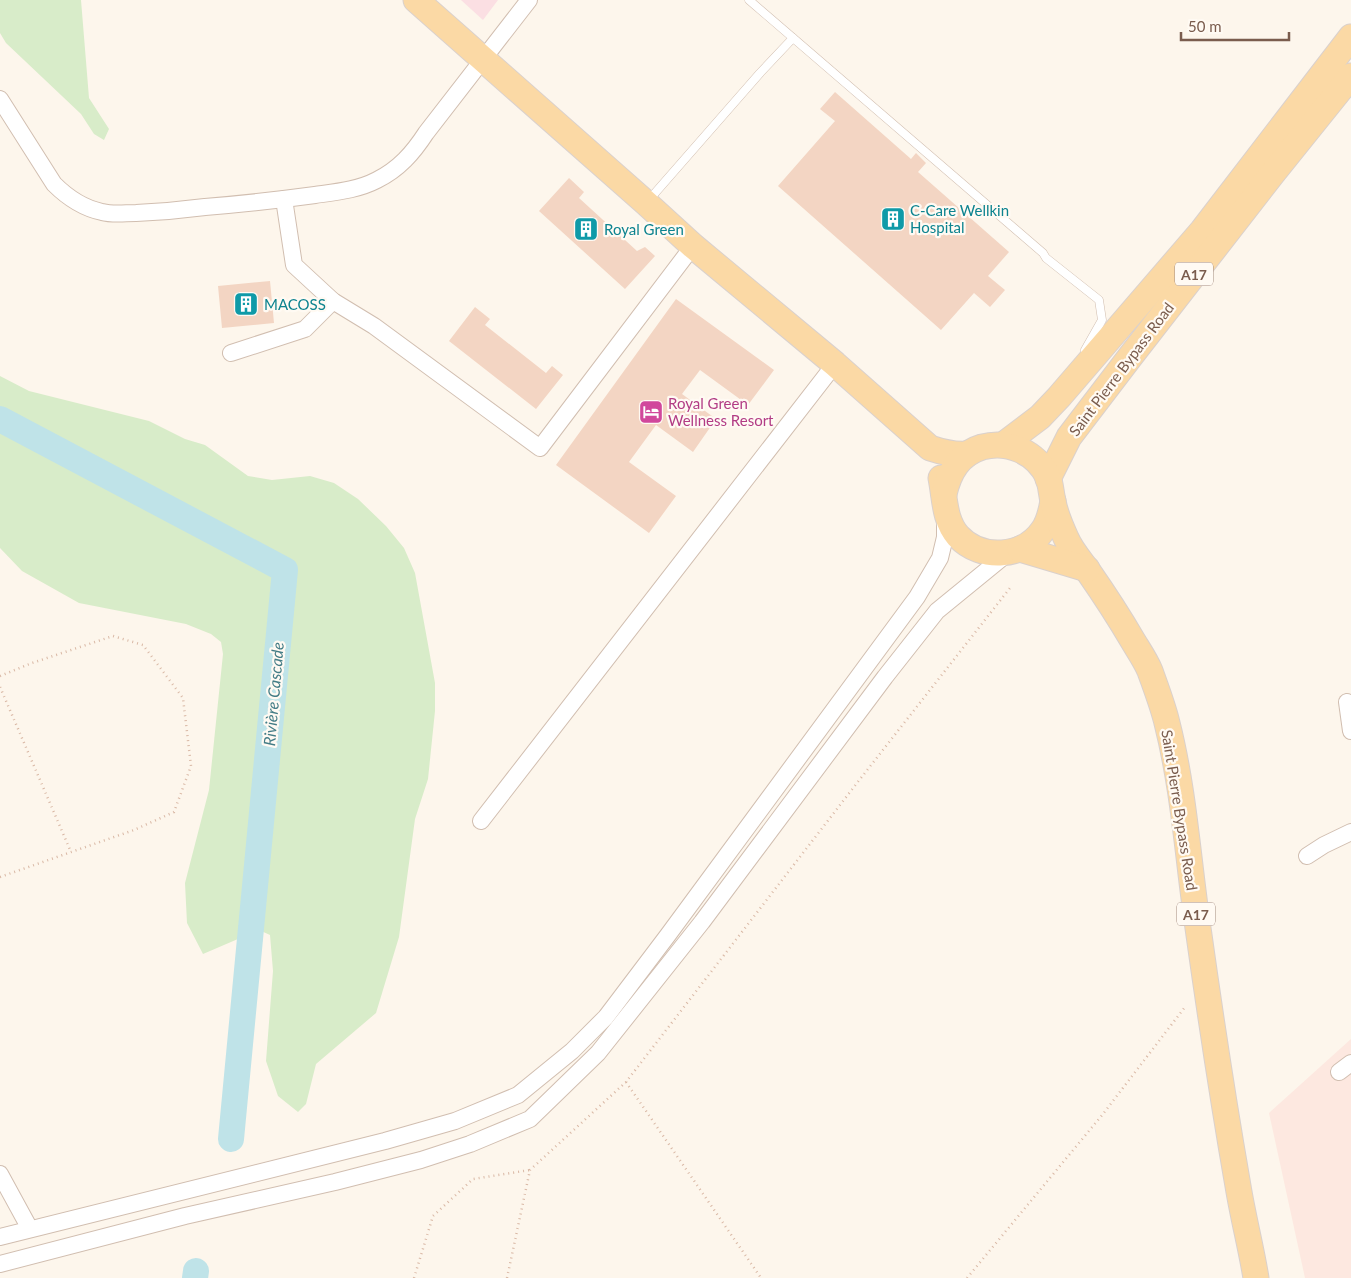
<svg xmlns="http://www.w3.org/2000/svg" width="1351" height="1278" viewBox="0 0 1351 1278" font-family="Lato,sans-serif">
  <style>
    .commercial { fill: #fde8e0 }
    .medical { fill: #fbdfe3 }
    .green { fill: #d8ecc9 }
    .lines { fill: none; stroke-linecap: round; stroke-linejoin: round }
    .river { stroke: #bfe3e8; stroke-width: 26 }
    .building { fill: #f3d5c3 }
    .lane-casing { stroke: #d1beb0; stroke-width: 9 }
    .street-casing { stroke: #d1beb0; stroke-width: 18 }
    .primary-casing { stroke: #dad1cd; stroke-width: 27 }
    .path { stroke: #d9b8a5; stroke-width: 2.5; stroke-dasharray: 1 4; stroke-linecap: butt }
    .lane { stroke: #fff; stroke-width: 8 }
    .street { stroke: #fff; stroke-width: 16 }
    .primary { stroke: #fbd9a5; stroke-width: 25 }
    .labels { text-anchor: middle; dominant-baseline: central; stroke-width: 4.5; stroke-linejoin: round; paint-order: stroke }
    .shield { fill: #fffaf3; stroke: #a28b7f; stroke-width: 1 }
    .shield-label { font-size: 14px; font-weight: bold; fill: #7a5c4d }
    .culture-label { font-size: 15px; fill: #0d838f; stroke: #fffaf3; text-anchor: start }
    .street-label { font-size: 15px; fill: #7a5c4d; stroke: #fffaf3 }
    .hotel-label { font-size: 15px; fill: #b23c85; stroke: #fffaf3; text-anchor: start }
    .water-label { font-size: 16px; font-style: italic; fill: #437c86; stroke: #fffaf3 }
  </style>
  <rect width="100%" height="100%" fill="#fdf6ec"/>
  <path class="commercial" d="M1351 1039V1278H1305L1269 1113Z"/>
  <path class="medical" d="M461 0H498L483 20Z"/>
  <g class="green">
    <path d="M0 0H81L89 98 109 129 104 140 94 134 81 114 6 43 0 33Z"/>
    <path d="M0 376 29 391 149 421 185 439 205 445 248 476 272 480 310 476 334 483 358 499 386 526 404 548 415 573 435 683V711L428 779 415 819 399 937 376 1013 316 1064 306 1104 298 1112 278 1096 266 1061 273 971 270 935 259 930 203 954 187 923 185 883 209 790 223 654 221 642 211 634 186 624 79 603 22 571 0 548Z"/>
  </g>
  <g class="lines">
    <g class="river">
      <path d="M0 419 285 570 231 1139"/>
      <path d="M195 1278 196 1271"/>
    </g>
  </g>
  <g class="building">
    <path d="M835 92 911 159 916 153 926 163 918 172 1009 252 988 276 1005 290 990 307 974 293 941 330 778 186 835 121 820 109Z"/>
    <path d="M569 178 584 192 579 198 637 251 645 247 655 256 625 289 539 211Z"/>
    <path d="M270 281 274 323 222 328 218 286Z"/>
    <path d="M676 299 774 370 748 405 700 370 682 394 716 419 693 452 656 425 629 462 676 496 649 533 556 465Z"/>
    <path d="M475 307 490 319 485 325 546 373 552 366 563 375 536 409 449 341Z"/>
  </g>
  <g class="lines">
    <defs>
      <g id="lane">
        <path d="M749 0 1043 253 1046 258 1099 300 1102 320 1085 350"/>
        <path d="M648 201 760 73 793 38"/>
      </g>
      <g id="street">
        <path d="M0 99 54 184C68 198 83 208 102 212 113 215 125 213 136 213 159 212 182 210 205 207 242 204 278 200 315 195 336 192 358 190 377 180 399 169 413 153 426 133L529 0"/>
        <path d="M284 199 294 265 333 301 374 326 540 448 693 246"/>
        <path d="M231 353 305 329 333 301"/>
        <path d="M1347 702 1351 731"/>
        <path d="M481 821 835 364"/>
        <path d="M1307 856 1324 845 1351 832"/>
        <path d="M1339 1072 1351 1063"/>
        <path d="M0 1174 30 1229"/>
        <path d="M0 1237 385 1141 455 1121 518 1095 572 1051 606 1017 668 935 917 597 940 558 945 537V518"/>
        <path d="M0 1264 185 1216 335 1182 421 1160 470 1144 530 1119 598 1053 702 922 885 677 937 611 1008 553"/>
      </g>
      <g id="primary">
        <path d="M416 0 646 203 693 246 835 364 930 448C942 452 954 455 967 454"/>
        <path d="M1003 445 1040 417 1059 397 1202 231 1351 37"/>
        <path d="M941 478C945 498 944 520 958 536 981 561 1024 558 1043 530 1049 522 1051 512 1053 501"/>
        <path d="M1048 479 1069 437 1130 357 1273 173 1351 76"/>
        <path d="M944 494C949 472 959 454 982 447 1008 440 1036 452 1048 477 1051 485 1051 493 1053 501 1055 513 1061 527 1066 538 1071 550 1080 560 1088 571 1104 594 1119 617 1133 641 1139 651 1146 661 1150 671 1156 688 1163 706 1167 723 1184 790 1188 860 1198 928 1210 1014 1223 1100 1238 1186 1243 1217 1251 1247 1256 1278"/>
        <path d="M1020 549 1087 569"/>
      </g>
    </defs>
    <use href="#lane" class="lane-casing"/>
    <use href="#street" class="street-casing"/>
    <use href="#primary" class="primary-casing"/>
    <g class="path">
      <path d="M0 676 32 663 113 636 143 645 183 698 191 766 174 812 134 830 0 877"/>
      <path d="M0 687 71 852"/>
      <path d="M626 1082 761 1278"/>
      <path d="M414 1278 433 1216 473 1179 530 1170"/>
      <path d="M507 1278 530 1170 626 1082 857 783 1010 588"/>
      <path d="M967 1278 1103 1114 1185 1007"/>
    </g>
    <use href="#lane" class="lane"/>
    <use href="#street" class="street"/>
    <use href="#primary" class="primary"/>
  </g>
  <defs>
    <symbol id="building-square" viewBox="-11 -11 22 22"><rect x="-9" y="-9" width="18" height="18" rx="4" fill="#0f9aa8" stroke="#fffaf3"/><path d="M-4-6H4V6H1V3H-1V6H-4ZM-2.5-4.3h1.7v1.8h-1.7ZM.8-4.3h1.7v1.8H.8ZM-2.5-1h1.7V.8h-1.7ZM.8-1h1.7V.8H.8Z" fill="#fff"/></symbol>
    <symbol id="hotel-square" viewBox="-11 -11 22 22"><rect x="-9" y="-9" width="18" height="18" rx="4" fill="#d1479c" stroke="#fffaf3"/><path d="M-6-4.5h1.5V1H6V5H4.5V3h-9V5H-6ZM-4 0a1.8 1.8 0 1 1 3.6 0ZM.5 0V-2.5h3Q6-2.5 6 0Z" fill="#fff"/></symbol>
  </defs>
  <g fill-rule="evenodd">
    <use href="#building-square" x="879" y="205" width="28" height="28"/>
    <use href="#building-square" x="572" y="215" width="28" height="28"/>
    <use href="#building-square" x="232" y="290" width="28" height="28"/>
    <use href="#hotel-square" x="637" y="398" width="28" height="28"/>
  </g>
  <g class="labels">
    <g class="shield">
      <rect x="1175" y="262.5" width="38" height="23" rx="4"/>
      <rect x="1177" y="902.5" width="38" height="23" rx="4"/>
    </g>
    <g class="shield-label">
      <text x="1194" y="274">A17</text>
      <text x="1196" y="914">A17</text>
    </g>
    <g class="culture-label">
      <text x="910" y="210">C-Care Wellkin<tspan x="910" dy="17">Hospital</tspan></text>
      <text x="604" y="229">Royal Green</text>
      <text x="264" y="304">MACOSS</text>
    </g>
    <g class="street-label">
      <text transform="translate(1121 369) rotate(-53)">Saint Pierre Bypass Road</text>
      <text transform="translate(1180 810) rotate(81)">Saint Pierre Bypass Road</text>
    </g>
    <g class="hotel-label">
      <text x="668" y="403">Royal Green<tspan x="668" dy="17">Wellness Resort</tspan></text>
    </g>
    <g class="water-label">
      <text transform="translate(273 694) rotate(-85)">Rivière Cascade</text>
    </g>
  </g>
  <path d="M1181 32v8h108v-8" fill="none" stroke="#7a5c4d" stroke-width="2.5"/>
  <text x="1188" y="32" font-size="15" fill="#7a5c4d" stroke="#fffaf3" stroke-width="4" paint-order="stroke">50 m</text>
</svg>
